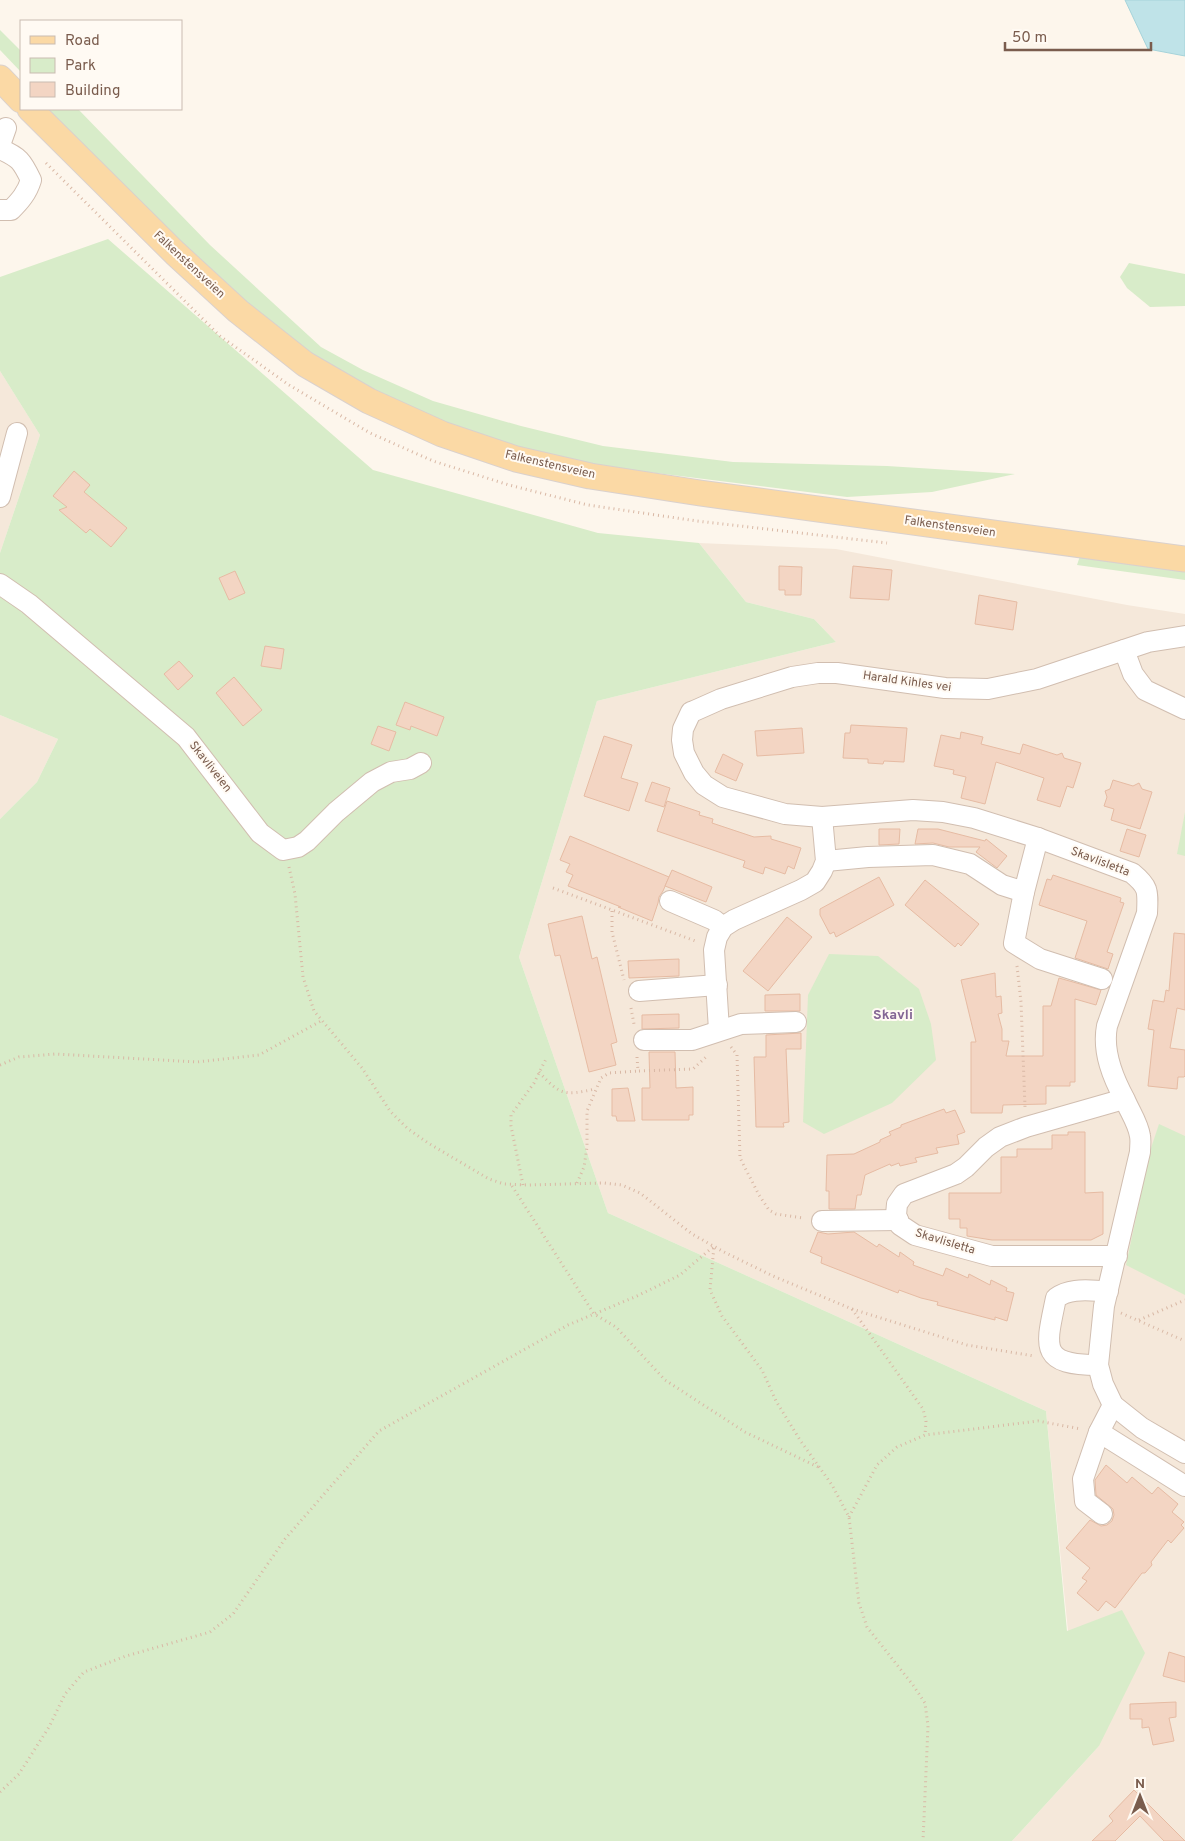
<svg xmlns="http://www.w3.org/2000/svg" width="1185" height="1841" viewBox="0 0 1185 1841" font-family="Overpass,sans-serif">
  <style>
    .residential { fill: #f5e8da }
    .green { fill: #d8ecc9 }
    .water { fill: #bfe3e8; stroke: #a5d3da }
    .building { fill: #f3d5c3; stroke: #e6bba3 }
    .lines { fill: none; stroke-linecap: round; stroke-linejoin: round }
    .minor-casing { stroke: #d1beb0; stroke-width: 22 }
    .major-casing { stroke: #dad1cd; stroke-width: 27 }
    .path { stroke: #d9b8a5; stroke-width: 3; stroke-dasharray: 1 4; stroke-linecap: butt }
    .minor { stroke: #fff; stroke-width: 20 }
    .major { stroke: #fbd9a5; stroke-width: 25 }
    .labels { text-anchor: middle; dominant-baseline: central; stroke-width: 4; stroke-linejoin: round; paint-order: stroke }
    .street-label { font-size: 12px; fill: #7a5c4d; stroke: #fffaf3 }
    .neighbourhood-label { font-size: 14px; font-weight: bold; fill: #846695; stroke: #fffaf3 }
  </style>
  <rect width="100%" height="100%" fill="#fdf6ec"/>
  <g class="residential">
    <path d="M0 371 40 435 0 553Z"/>
    <path d="M699 543 836 549 1127 605 1185 614V1841H1012L1099 1746 1068 1631 1046 1411 608 1213 519 957 597 701 836 642 814 619 746 602Z"/>
    <path d="M0 715 58 739 37 782 0 819Z"/>
  </g>
  <g class="green">
    <path d="M0 30 21 51V72L0 50Z"/>
    <path d="M48 109H78L210 245 321 347 363 370 433 401 521 426 603 446 733 462 887 466 1015 474 932 492 847 497 552 460 472 435 389 402 292 342 221 281 145 208Z"/>
    <path d="M108 239 373 470 598 533 699 543 746 602 814 619 836 642 597 701 519 957 608 1213 1046 1411 1067 1631 1122 1610 1145 1653 1099 1746 1012 1841H0V819L37 782 58 739 0 715V553L40 435 0 371V277Z"/>
    <path d="M1129 263 1185 274V306L1150 307 1127 288 1120 277Z"/>
    <path d="M1080 556 1185 571V580L1077 565Z"/>
    <path d="M1185 812V856L1177 854Z"/>
    <path d="M829 954 878 956 919 989 931 1024 936 1060 892 1103 824 1134 803 1122 808 995Z"/>
    <path d="M1159 1124 1185 1136V1295L1126 1265 1150 1151Z"/>
  </g>
  <path class="water" d="M1125 0H1185V56L1148 49Z"/>
  <g class="building">
    <path d="M74 471 90 485 84 492 127 528 111 547 90 529 86 533 59 510 67 507 53 496Z"/>
    <path d="M779 566 802 567 801 595H785V590H779Z"/>
    <path d="M853 566 892 570 889 600 850 598Z"/>
    <path d="M235 571 245 593 229 600 219 578Z"/>
    <path d="M979 595 1017 602 1013 630 975 624Z"/>
    <path d="M265 646 284 649 281 669 261 666Z"/>
    <path d="M179 661 193 676 178 690 164 674Z"/>
    <path d="M234 677 262 710 243 726 216 693Z"/>
    <path d="M405 702 444 717 437 736 411 726 410 730 396 725Z"/>
    <path d="M851 725 907 728 904 762 884 761 883 764 868 763V759L843 758 845 733H850Z"/>
    <path d="M378 726 396 732 389 751 371 744Z"/>
    <path d="M802 728 804 753 757 756 755 731Z"/>
    <path d="M961 732 983 737 981 744 1020 754 1023 744 1057 755 1062 753 1064 758 1081 763 1073 788 1067 786 1060 807 1037 800 1044 778 996 762 985 804 961 798 966 777 953 774 954 770 934 766 941 735 960 739Z"/>
    <path d="M604 736 632 745 621 778 638 783 629 811 584 796Z"/>
    <path d="M723 754 743 764 736 781 715 772Z"/>
    <path d="M1113 780 1133 786 1139 783 1142 789 1152 792 1140 829 1111 820 1114 809 1104 806 1107 797 1105 791 1110 789Z"/>
    <path d="M652 782 670 788 664 807 645 801Z"/>
    <path d="M667 801 700 812 699 815 713 819 712 823 754 837 771 836V839L801 848 794 869 788 866 785 874 765 867 763 874 743 867 745 861 657 831Z"/>
    <path d="M879 829H900L899 844 879 845Z"/>
    <path d="M918 829H938L985 841 986 839 1007 856 997 868 976 852 980 847H949L933 843 915 844Z"/>
    <path d="M1127 829 1146 835 1139 857 1120 851Z"/>
    <path d="M570 836 669 877 663 891 659 897 658 903 652 921 618 907H621L568 886 573 875 566 872 570 864 560 860Z"/>
    <path d="M672 870 712 887 706 902 665 886Z"/>
    <path d="M1053 875 1121 898 1120 902 1124 903 1107 952 1113 954 1108 969 1075 958 1087 921 1039 905 1047 879 1051 880Z"/>
    <path d="M879 877 894 905 836 937 834 932 830 934 820 915V909Z"/>
    <path d="M925 880 979 924 961 946 958 943 955 947 905 905Z"/>
    <path d="M582 916 592 959 597 957 617 1042 611 1044 616 1065 589 1072 560 955 555 956 548 924Z"/>
    <path d="M787 917 812 937 768 991 743 971Z"/>
    <path d="M1174 933 1185 934V1010L1177 1008 1170 1048 1185 1050V1076L1184 1077H1178L1177 1089 1148 1086 1154 1030 1148 1029 1153 1000 1164 1002 1166 990 1169 991Z"/>
    <path d="M679 959V976L629 978 628 961Z"/>
    <path d="M995 973 996 997 1001 996 1002 1013 998 1014 1002 1029V1041H1009L1006 1056H1043V1006H1051L1059 978 1101 990 1096 1005 1075 999V1082H1070V1086H1046V1104L1003 1105 1002 1113H971V1042H976L961 980Z"/>
    <path d="M800 994V1011H765V995Z"/>
    <path d="M679 1014V1028L642 1029V1015Z"/>
    <path d="M801 1033V1049H786L789 1122 783 1123 784 1127H756L754 1057H766V1035Z"/>
    <path d="M649 1052H675L676 1088 693 1087V1115H689V1120H642V1088H650Z"/>
    <path d="M628 1088 635 1121H617L616 1116H612V1089Z"/>
    <path d="M944 1109 946 1113 955 1110 965 1132 957 1135 959 1144 936 1148 938 1153 915 1158 917 1162 900 1166 899 1163 891 1166 890 1164 865 1175 861 1195H857L855 1209H829V1191H826L827 1155 854 1154 880 1142V1140L891 1135 889 1132 901 1127V1125Z"/>
    <path d="M1068 1132H1085V1193L1103 1192V1234L1091 1240H992L967 1236V1228H960V1219H949V1193H1001V1157H1017V1149H1052V1135H1068Z"/>
    <path d="M818 1232 828 1234 854 1232 877 1247 879 1244 899 1257 900 1252 914 1262 913 1265 943 1276 946 1268 968 1278 969 1274 990 1285 991 1280 1007 1288 1006 1291 1014 1293 1007 1321 995 1317V1320L937 1305 938 1302 921 1298 899 1290 898 1293 821 1263 822 1257 810 1252Z"/>
    <path d="M1106 1465 1127 1483 1132 1477 1152 1494 1158 1487 1178 1504 1172 1512 1184 1522 1181 1525 1184 1528 1171 1543 1168 1540 1151 1562 1152 1565 1145 1573H1142L1115 1608 1106 1601 1098 1611 1077 1593 1087 1581 1082 1578 1090 1568 1066 1548 1090 1520 1101 1526 1107 1525 1112 1521 1114 1515 1113 1509 1096 1495 1095 1480Z"/>
    <path d="M1169 1652 1185 1657V1682L1163 1676Z"/>
    <path d="M1176 1702V1717L1169 1718 1174 1741 1153 1745 1149 1727 1142 1728V1719H1130V1704Z"/>
    <path d="M1134 1790 1185 1841H1164L1140 1816 1115 1841H1092L1113 1821 1109 1816Z"/>
  </g>
  <g class="lines">
    <defs>
      <g id="minor">
        <path d="M0 145 6 128"/>
        <path d="M0 149C19 157 22 161 31 180 27 193 20 201 11 210H0"/>
        <path d="M0 497 17 433"/>
        <path d="M0 584 29 604 186 737 260 833 283 850 298 847 307 841 336 812 372 782 391 772 410 769 421 763"/>
        <path d="M1185 636 1148 642 1037 679 988 689 945 688 837 673H818L792 677 721 699 694 711 691 712 683 729 682 740 684 753 694 773 704 785 723 797 785 814 822 817 913 810 943 812 974 818 1038 838 1132 873C1149 887 1148 891 1147 913L1107 1026C1102 1052 1113 1078 1125 1100 1130 1112 1138 1123 1140 1136 1141 1141 1140 1147 1140 1152L1104 1306 1098 1365 1103 1384 1113 1405 1142 1428 1185 1453"/>
        <path d="M1124 650 1133 674 1145 690 1185 709"/>
        <path d="M1038 838 1024 892 1014 943 1040 959 1102 979"/>
        <path d="M826 861 868 857 933 855 970 864 1002 885 1024 892"/>
        <path d="M670 901 714 920 723 927"/>
        <path d="M639 991 717 985"/>
        <path d="M719 1030 714 950 717 937 723 927 734 920 801 890 815 882 822 871 826 861 822 817"/>
        <path d="M644 1040H692L741 1024 796 1022"/>
        <path d="M822 1221 898 1220"/>
        <path d="M1117 1256H992L915 1235 900 1225 896 1215 897 1204 904 1194 956 1174 966 1167 986 1147 1000 1137 1026 1127 1124 1099"/>
        <path d="M1098 1365C1038 1365 1046 1346 1056 1298 1071 1287 1090 1291 1108 1291"/>
        <path d="M1113 1405 1099 1432 1185 1486"/>
        <path d="M1099 1432 1083 1479 1085 1501 1102 1514"/>
      </g>
      <g id="major">
        <path d="M0 78 21 100"/>
        <path d="M30 109 175 253 238 311 305 364 369 401 442 434 516 459 590 476 700 493 1185 559"/>
      </g>
    </defs>
    <use href="#minor" class="minor-casing"/>
    <use href="#major" class="major-casing"/>
    <g class="path">
      <path d="M46 163 220 336 289 385 370 433 433 461 509 485 588 505 697 521 887 543"/>
      <path d="M289 867 295 894 303 977 314 1011 362 1068 390 1111 407 1128 428 1143 489 1179 504 1184 528 1185 604 1183 622 1185 640 1193 692 1234 724 1252 773 1276 852 1309 967 1345 1034 1356"/>
      <path d="M553 888 698 942"/>
      <path d="M612 911V932L624 980"/>
      <path d="M1017 966 1021 1002 1025 1107"/>
      <path d="M631 1008 634 1024"/>
      <path d="M731 1047 737 1055 740 1158 759 1195 769 1210 776 1214 803 1218"/>
      <path d="M637 1057 638 1071 693 1069 706 1057"/>
      <path d="M0 1065 19 1057 55 1054 197 1062 259 1055 321 1021"/>
      <path d="M539 1072C560 1095 564 1096 595 1089"/>
      <path d="M577 1183 584 1167 587 1147V1111L601 1078 609 1073 638 1071"/>
      <path d="M523 1185 511 1126V1115L534 1083 546 1059"/>
      <path d="M512 1186 594 1314 616 1327 665 1380 745 1432 818 1467"/>
      <path d="M852 1309 923 1409 926 1421 925 1435"/>
      <path d="M1121 1313 1185 1341"/>
      <path d="M1139 1320 1185 1300"/>
      <path d="M849 1517 877 1465 897 1447 925 1435 1038 1421 1081 1429"/>
      <path d="M0 1792 19 1774 49 1727 65 1694 84 1672 126 1656 210 1632 233 1614 285 1539 379 1431 568 1325 637 1296 680 1275 714 1246 710 1290 722 1316 762 1370 776 1401 800 1440 832 1485 849 1517 859 1603 867 1627 913 1685 925 1703 928 1726 923 1841"/>
    </g>
    <use href="#minor" class="minor"/>
    <use href="#major" class="major"/>
  </g>
  <g class="labels">
    <g class="street-label">
      <text transform="translate(189 265) rotate(43)">Falkenstensveien</text>
      <text transform="translate(550 465) rotate(13)">Falkenstensveien</text>
      <text transform="translate(950 527) rotate(8)">Falkenstensveien</text>
      <text transform="translate(907 682) rotate(8)">Harald Kihles vei</text>
      <text transform="translate(210 767) rotate(52)">Skavliveien</text>
      <text transform="translate(1100 862) rotate(21)">Skavlisletta</text>
      <text transform="translate(945 1242) rotate(17)">Skavlisletta</text>
    </g>
    <g class="neighbourhood-label">
      <text x="893" y="1015">Skavli</text>
    </g>
  </g>
  <rect x="20" y="20" width="162" height="90" fill="#fffaf3" stroke="#cabbb1"/>
  <rect x="30" y="36" width="25" height="8" fill="#fbd9a5" stroke="#cabbb1"/>
  <text x="65" y="45" font-size="15" fill="#7a5c4d">Road</text>
  <rect x="30" y="58" width="25" height="15" fill="#d8ecc9" stroke="#cabbb1"/>
  <text x="65" y="70" font-size="15" fill="#7a5c4d">Park</text>
  <rect x="30" y="82" width="25" height="15" fill="#f3d5c3" stroke="#cabbb1"/>
  <text x="65" y="95" font-size="15" fill="#7a5c4d">Building</text>
  <g transform="translate(1140 1796)" stroke="#fffaf3" stroke-width="4" paint-order="stroke">
  <path d="M0-4L9 19L0 12L-9 19Z" fill="#7a5c4d"/>
  <text y="-8" font-size="14" font-weight="bold" text-anchor="middle" fill="#7a5c4d">N</text>
  </g>
  <path d="M1005 42v8h146v-8" fill="none" stroke="#7a5c4d" stroke-width="2.5"/>
  <text x="1012" y="42" font-size="15" fill="#7a5c4d" stroke="#fffaf3" stroke-width="4" paint-order="stroke">50 m</text>
</svg>
